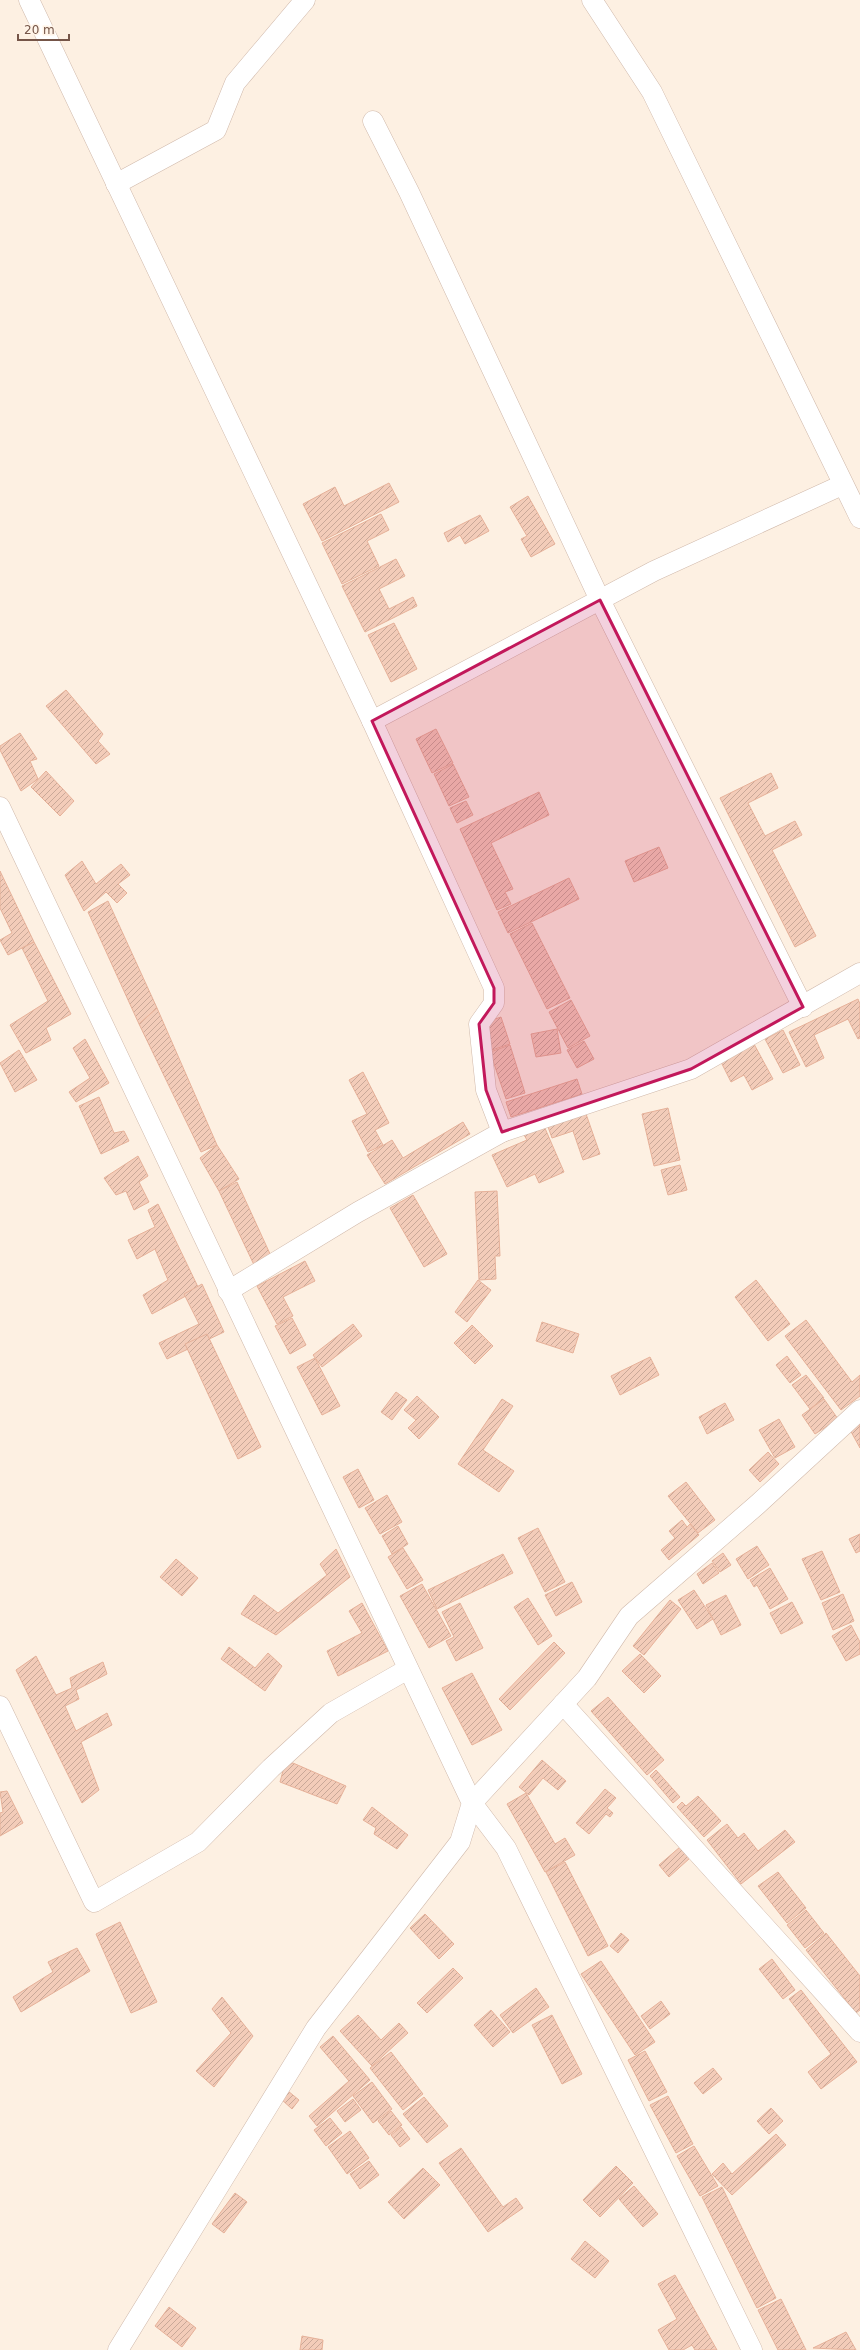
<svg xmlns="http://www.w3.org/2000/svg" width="860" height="2350" viewBox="0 0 860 2350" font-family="'DejaVu Sans',sans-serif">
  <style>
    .building { fill: url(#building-hatch); stroke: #e6b199 }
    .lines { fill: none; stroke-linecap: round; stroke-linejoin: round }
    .minor-casing { stroke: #d0b9ab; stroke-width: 21 }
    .minor { stroke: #fff; stroke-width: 20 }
    .marked { fill: #c2185b; fill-opacity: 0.2; stroke: #c2185b; stroke-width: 3; stroke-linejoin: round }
  </style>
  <defs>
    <pattern id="building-hatch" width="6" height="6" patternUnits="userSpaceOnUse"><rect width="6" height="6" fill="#f3ccb9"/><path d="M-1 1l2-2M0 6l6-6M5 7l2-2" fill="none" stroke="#c9a898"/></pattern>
  </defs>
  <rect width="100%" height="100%" fill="#fdf0e2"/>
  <g class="building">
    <path d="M389 483 399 502 322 541 303 504 335 487 344 506Z"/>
    <path d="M528 496 555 544 531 557 521 539 527 536 510 507Z"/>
    <path d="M381 514 389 530 367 541 379 566 342 584 322 543Z"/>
    <path d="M480 515 489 531 465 544 460 535 448 542 444 533Z"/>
    <path d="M396 559 405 576 379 589 389 609 413 597 417 606 365 632 342 586Z"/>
    <path d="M394 623 417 669 391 682 368 635Z"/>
    <path d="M66 690 103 734 98 741 110 754 96 764 46 706Z"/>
    <path d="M436 729 453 763 432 773 416 739Z"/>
    <path d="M20 733 37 759 30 761 38 779 21 791 0 750V746Z"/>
    <path d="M453 764 469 797 449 806 434 774Z"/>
    <path d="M46 771 74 801 60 816 31 787Z"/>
    <path d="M771 773 778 788 748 803 765 836 795 821 802 835 772 850 816 936 795 947 720 798Z"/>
    <path d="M539 792 549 815 491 843 513 889 505 892 511 904 497 910 460 829Z"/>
    <path d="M466 801 473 815 457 823 450 808Z"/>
    <path d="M659 847 668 868 634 882 625 861Z"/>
    <path d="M82 861 96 884 121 864 130 875 118 884 127 893 117 903 106 892 84 911 65 875Z"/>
    <path d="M0 871 34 942 8 955 0 940 12 933 0 908Z"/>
    <path d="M569 878 579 899 508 933 498 912Z"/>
    <path d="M108 901 157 1008 139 1024 88 912Z"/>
    <path d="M532 923 570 998 547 1009 510 934Z"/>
    <path d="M34 942 71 1014 46 1028 51 1040 26 1053 10 1025 48 1001 22 948Z"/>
    <path d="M858 999 860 1004V1038L858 1039 848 1019 814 1035 824 1058 806 1067 789 1032Z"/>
    <path d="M571 1000 590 1036 568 1048 549 1012Z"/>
    <path d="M157 1008 217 1145 201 1152 139 1024Z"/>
    <path d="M501 1017 510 1044 489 1051 480 1024Z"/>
    <path d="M557 1029 561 1053 536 1057 531 1034Z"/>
    <path d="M783 1030 800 1065 783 1073 765 1039Z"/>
    <path d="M85 1039 109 1083 76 1102 69 1092 90 1078 73 1048Z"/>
    <path d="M584 1041 594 1059 577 1068 567 1050Z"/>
    <path d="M754 1044 773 1079 752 1090 744 1075 731 1082 721 1062Z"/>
    <path d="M510 1045 525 1093 506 1099 490 1052Z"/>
    <path d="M19 1050 37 1080 15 1092 0 1063Z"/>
    <path d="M363 1072 389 1123 375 1130 383 1145 368 1152 352 1121 367 1114 349 1080Z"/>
    <path d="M577 1079 582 1094 511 1117 506 1102Z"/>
    <path d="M99 1097 114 1133 124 1131 129 1141 101 1154 79 1106Z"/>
    <path d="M668 1108 680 1160 654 1166 642 1114Z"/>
    <path d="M585 1111 600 1154 583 1160 573 1131 552 1138 547 1124Z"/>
    <path d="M463 1122 470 1134 385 1184 367 1155 392 1140 403 1158Z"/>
    <path d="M544 1126 564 1172 539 1183 535 1174 507 1187 492 1155 527 1140 524 1135Z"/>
    <path d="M217 1145 239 1179 219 1191 200 1158Z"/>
    <path d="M138 1156 148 1176 139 1182 149 1202 134 1210 126 1191 116 1195 104 1178Z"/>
    <path d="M680 1165 687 1190 668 1195 661 1170Z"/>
    <path d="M237 1182 271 1256 255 1267 219 1191Z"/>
    <path d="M497 1191 500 1256H495L496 1279 479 1280 475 1192Z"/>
    <path d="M413 1195 447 1254 424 1267 390 1208Z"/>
    <path d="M158 1204 199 1289 152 1314 143 1295 168 1280 155 1249 137 1259 128 1240 155 1227 148 1210Z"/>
    <path d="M305 1261 315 1281 283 1297 293 1316 277 1324 257 1286Z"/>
    <path d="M478 1280 491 1290 467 1322 455 1312Z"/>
    <path d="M756 1280 790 1324 768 1341 735 1297Z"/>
    <path d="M202 1284 224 1332 167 1359 159 1343 199 1324 184 1294Z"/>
    <path d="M292 1318 306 1345 290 1354 275 1326Z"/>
    <path d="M806 1320 852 1382 860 1375V1396L841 1410 785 1336Z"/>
    <path d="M542 1322 579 1334 573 1353 536 1341Z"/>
    <path d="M353 1324 362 1336 322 1367 313 1355Z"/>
    <path d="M472 1325 493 1346 475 1364 454 1343Z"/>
    <path d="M207 1334 261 1447 238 1459 185 1344Z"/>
    <path d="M787 1356 801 1375 790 1383 776 1365Z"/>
    <path d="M650 1357 659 1375 620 1395 611 1376Z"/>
    <path d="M315 1358 340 1406 322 1415 297 1367Z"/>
    <path d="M806 1375 824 1398 810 1409 792 1385Z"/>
    <path d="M396 1392 407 1400 392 1420 381 1412Z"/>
    <path d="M417 1396 439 1417 419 1439 408 1428 416 1420 404 1410Z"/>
    <path d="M502 1399 513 1406 483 1450 514 1471 499 1492 458 1464Z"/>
    <path d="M824 1399 838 1419 815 1434 802 1415Z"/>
    <path d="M725 1403 734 1420 707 1434 699 1417Z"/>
    <path d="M779 1419 795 1447 775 1458 759 1430Z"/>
    <path d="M860 1422V1448L849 1428Z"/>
    <path d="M768 1452 779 1464 760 1482 749 1470Z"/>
    <path d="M358 1469 374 1500 359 1508 343 1477Z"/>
    <path d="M686 1482 715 1520 698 1533 668 1496Z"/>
    <path d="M387 1495 402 1522 380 1534 365 1508Z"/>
    <path d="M682 1520 687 1527 690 1524 699 1535 669 1560 661 1550 675 1538 669 1531Z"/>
    <path d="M398 1526 408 1544 392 1554 382 1536Z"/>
    <path d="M538 1528 565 1582 545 1592 518 1538Z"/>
    <path d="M860 1534V1551L856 1553 849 1539Z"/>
    <path d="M757 1546 769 1565 748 1579 736 1559Z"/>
    <path d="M403 1548 423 1580 407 1589 388 1557Z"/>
    <path d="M336 1549 350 1577 276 1635 241 1614 254 1595 278 1613 327 1575 320 1564Z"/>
    <path d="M822 1551 840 1592 821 1600 802 1559Z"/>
    <path d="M723 1553 731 1565 720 1572 712 1561Z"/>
    <path d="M503 1554 513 1573 437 1609 428 1590Z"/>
    <path d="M176 1559 198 1578 182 1596 160 1577Z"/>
    <path d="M712 1563 719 1573 703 1584 697 1574Z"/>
    <path d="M770 1568 788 1599 770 1609 757 1585 754 1587 750 1580Z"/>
    <path d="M572 1582 582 1602 556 1616 545 1595Z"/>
    <path d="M422 1584 451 1636 429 1648 400 1596Z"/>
    <path d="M694 1590 713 1619 697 1629 678 1600Z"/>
    <path d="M843 1594 854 1621 833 1630 822 1603Z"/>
    <path d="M726 1595 741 1625 721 1635 706 1605Z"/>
    <path d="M528 1598 552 1636 538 1645 514 1607Z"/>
    <path d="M670 1600 681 1609 644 1655 633 1646Z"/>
    <path d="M792 1602 803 1623 781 1634 770 1613Z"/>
    <path d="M362 1603 388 1651 338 1676 327 1651 362 1633 349 1611Z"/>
    <path d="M460 1603 483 1648 456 1661 446 1641 454 1637 442 1612Z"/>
    <path d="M851 1625 860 1642V1654L846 1661 832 1636Z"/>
    <path d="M554 1642 565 1653 510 1710 499 1699Z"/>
    <path d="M229 1647 255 1668 268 1653 282 1666 265 1691 221 1659Z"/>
    <path d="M640 1654 661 1676 644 1693 622 1671Z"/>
    <path d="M36 1656 56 1695 72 1688 70 1678 103 1662 107 1674 76 1690 79 1699 65 1706 76 1731 107 1713 112 1725 81 1742 99 1790 82 1803 16 1670Z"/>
    <path d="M472 1673 502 1730 472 1745 442 1688Z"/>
    <path d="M608 1697 664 1760 647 1775 591 1711Z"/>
    <path d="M542 1760 566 1781 558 1790 543 1778 529 1795 519 1787Z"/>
    <path d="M293 1763 346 1786 337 1804 280 1782 284 1767Z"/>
    <path d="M656 1770 680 1797 673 1803 650 1776Z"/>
    <path d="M605 1789 616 1798 607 1808 613 1813 610 1817 606 1814 589 1834 576 1823Z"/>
    <path d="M7 1791 23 1823 0 1836V1813L3 1812 0 1792Z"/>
    <path d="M526 1793 555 1844 565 1838 575 1855 545 1872 507 1804Z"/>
    <path d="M698 1796 721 1821 704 1837 677 1807 682 1802 686 1806Z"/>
    <path d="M372 1807 408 1835 397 1849 374 1834 376 1828 363 1820Z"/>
    <path d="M727 1824 738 1838 744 1833 758 1851 785 1830 795 1842 741 1884 707 1840Z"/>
    <path d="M680 1847 690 1858 669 1877 659 1865Z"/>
    <path d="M565 1862 608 1946 588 1956 546 1872Z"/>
    <path d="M778 1872 806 1908 787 1923 758 1886Z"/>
    <path d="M806 1910 824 1933 805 1948 787 1925Z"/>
    <path d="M425 1914 454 1944 439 1959 410 1928Z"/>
    <path d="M120 1922 157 2002 131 2013 96 1934Z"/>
    <path d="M621 1933 629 1940 618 1953 610 1946Z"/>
    <path d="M826 1933 860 1976V2010L856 2013 806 1950Z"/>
    <path d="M77 1948 90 1971 21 2012 13 1997 53 1972 48 1962Z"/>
    <path d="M772 1959 795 1990 783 1999 759 1969Z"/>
    <path d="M601 1961 655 2042 635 2055 581 1974Z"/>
    <path d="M453 1968 463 1978 427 2013 417 2003Z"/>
    <path d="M536 1988 549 2007 513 2033 500 2015Z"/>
    <path d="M801 1990 857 2062 821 2089 808 2072 831 2054 789 1999Z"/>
    <path d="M222 1997 253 2036 214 2087 196 2071 231 2033 212 2009Z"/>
    <path d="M661 2001 670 2014 650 2029 641 2016Z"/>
    <path d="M491 2010 510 2032 493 2047 474 2025Z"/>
    <path d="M358 2015 381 2040 399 2023 408 2033 372 2066 340 2031Z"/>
    <path d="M552 2015 582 2074 562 2084 532 2025Z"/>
    <path d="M333 2036 370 2080 317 2126 309 2116 349 2081 320 2047Z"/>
    <path d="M645 2051 667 2092 649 2101 628 2060Z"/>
    <path d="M391 2052 423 2094 403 2110 370 2068Z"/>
    <path d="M713 2068 722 2079 703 2094 694 2083Z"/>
    <path d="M372 2082 392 2109 373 2123 353 2096Z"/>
    <path d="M288 2091 299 2100 292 2109 281 2099Z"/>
    <path d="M668 2096 693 2144 676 2153 650 2105Z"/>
    <path d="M424 2097 448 2126 427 2143 403 2114Z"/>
    <path d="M353 2099 361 2110 345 2122 337 2111Z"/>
    <path d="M771 2108 783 2121 769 2134 757 2121Z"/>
    <path d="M391 2111 402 2125 389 2135 378 2121Z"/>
    <path d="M330 2118 342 2133 326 2146 314 2130Z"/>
    <path d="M401 2127 410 2139 400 2147 391 2135Z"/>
    <path d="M350 2131 369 2158 347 2174 328 2147Z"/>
    <path d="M776 2134 786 2145 732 2195 712 2174 723 2163 732 2174Z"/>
    <path d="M694 2146 718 2186 700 2196 677 2156Z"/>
    <path d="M461 2148 503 2207 516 2198 523 2208 488 2232 439 2163Z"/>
    <path d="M369 2161 379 2175 360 2189 350 2174Z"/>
    <path d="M616 2166 633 2183 600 2217 583 2200Z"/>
    <path d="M423 2168 440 2185 404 2219 388 2202Z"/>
    <path d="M634 2186 658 2214 643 2227 619 2199Z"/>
    <path d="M722 2187 776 2298 757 2308 702 2197Z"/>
    <path d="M235 2193 247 2202 224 2233 212 2224Z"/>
    <path d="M585 2241 609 2261 595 2278 571 2259Z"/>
    <path d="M675 2275 717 2350H695L692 2345 683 2350H669L658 2330 677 2319 658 2284Z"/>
    <path d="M781 2299 806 2350H778L758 2310Z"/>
    <path d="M169 2307 196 2328 182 2347 155 2326Z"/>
    <path d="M846 2332 856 2350 813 2348Z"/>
    <path d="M302 2336 323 2340 322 2350H300Z"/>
  </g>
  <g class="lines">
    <defs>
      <g id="minor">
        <path d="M29 0 372 721 494 988V1003L479 1024 486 1090 502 1132"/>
        <path d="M592 0 652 92 860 518"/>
        <path d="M373 121 409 192 600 600 803 1007"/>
        <path d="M116 184 216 130 235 83 305 0"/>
        <path d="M372 721 654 571 842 485"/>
        <path d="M0 807 472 1803 460 1842 316 2028 118 2350"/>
        <path d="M228 1291 358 1212 502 1132 691 1069 860 973"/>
        <path d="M563 1704 860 2032"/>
        <path d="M0 1706 94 1902 198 1842 271 1768 331 1713 408 1669"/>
        <path d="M752 2350 506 1848 472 1803 587 1678 629 1616 758 1504 860 1410"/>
      </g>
    </defs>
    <use href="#minor" class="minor-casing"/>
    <use href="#minor" class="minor"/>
  </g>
  <path class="marked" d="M600 600 803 1007 691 1069 502 1132 486 1090 479 1024 494 1003V988L372 721Z"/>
  <path d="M18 34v6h51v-6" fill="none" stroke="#755548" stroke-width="2"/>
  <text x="24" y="34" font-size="12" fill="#755548" stroke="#fff4e8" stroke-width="3" paint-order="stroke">20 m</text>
</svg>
